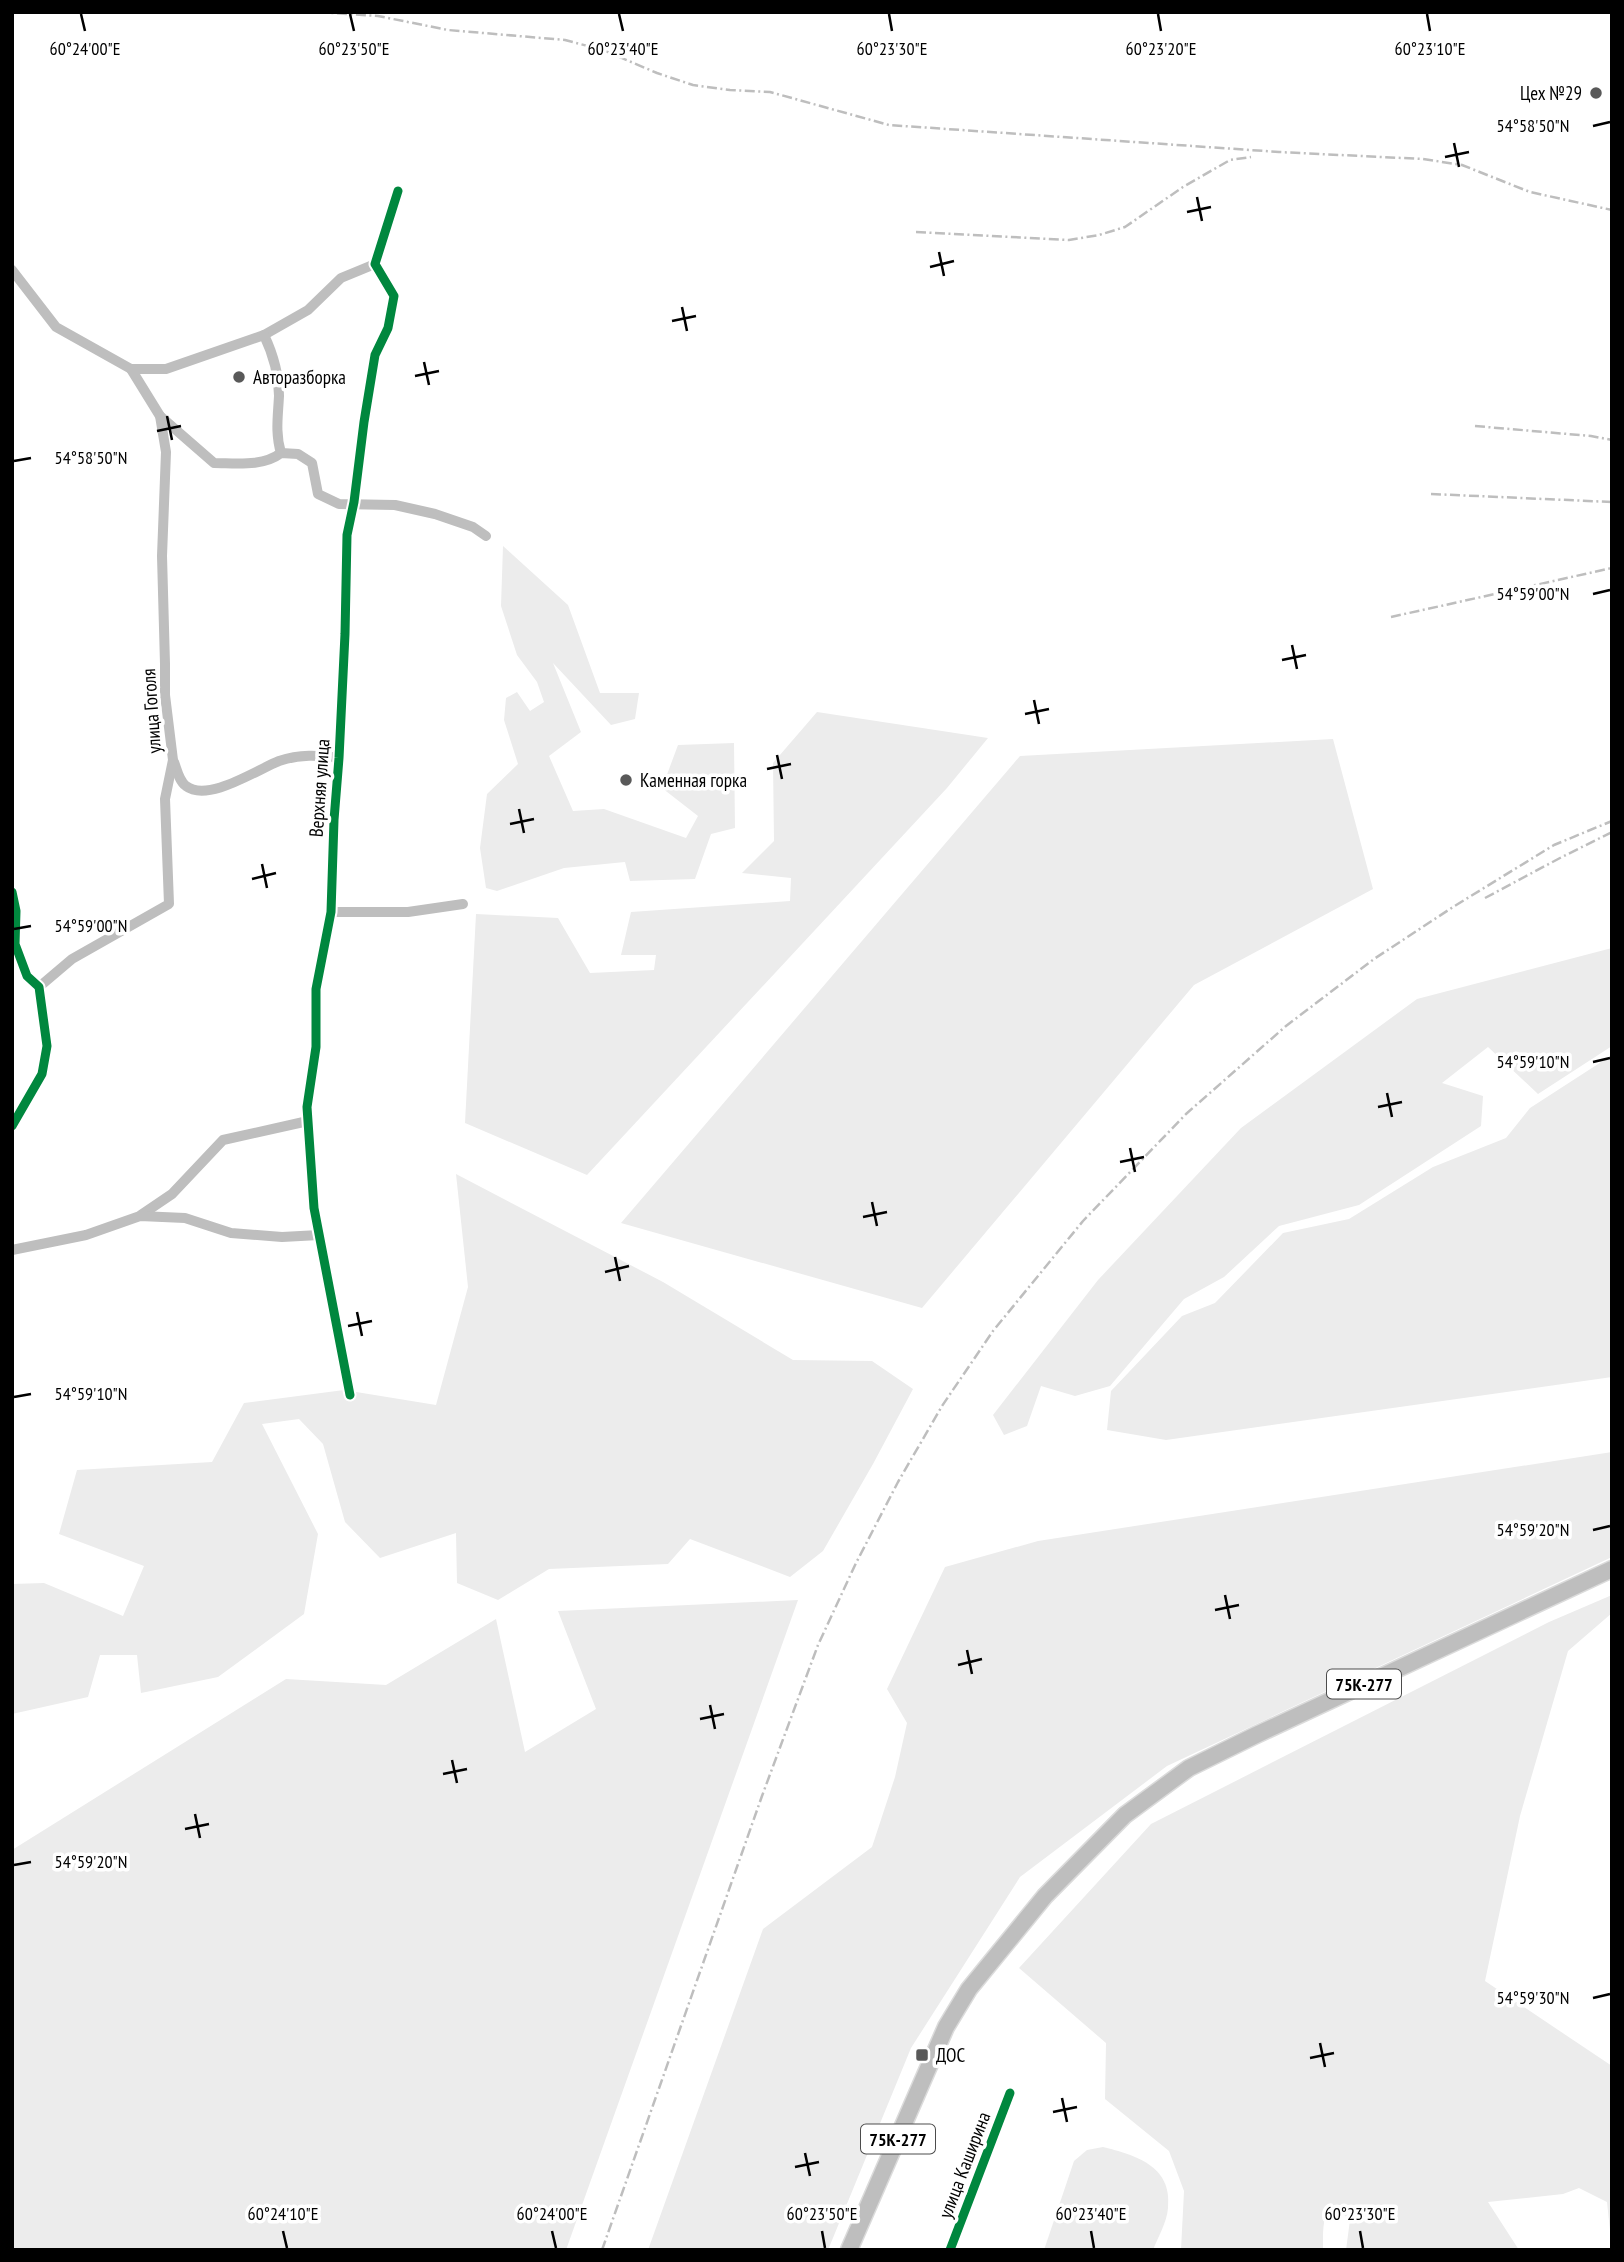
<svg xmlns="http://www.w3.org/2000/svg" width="1624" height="2262" viewBox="0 0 1624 2262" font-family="'PT Sans Narrow',sans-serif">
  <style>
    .green { fill: #ececec }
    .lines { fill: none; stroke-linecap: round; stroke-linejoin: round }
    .primary-casing { stroke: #dbdbdb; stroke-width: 19 }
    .street { stroke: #bebebe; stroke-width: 10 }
    .primary { stroke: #bebebe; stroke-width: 16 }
    .rail { stroke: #bebebe; stroke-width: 2.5; stroke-dasharray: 10 3.5 2 3.5; stroke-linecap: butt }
    .cycleway-casing { stroke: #fff; stroke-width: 13 }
    .cycleway { stroke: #00873e; stroke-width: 9 }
    .ticks { fill: none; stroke: #000; stroke-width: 2.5 }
    .poi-dot { fill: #595959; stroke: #fff; stroke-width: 2.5 }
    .labels { text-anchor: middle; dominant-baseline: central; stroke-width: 7; stroke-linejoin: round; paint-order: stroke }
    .shield { fill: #fff; stroke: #4c4c4c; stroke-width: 2 }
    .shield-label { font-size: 18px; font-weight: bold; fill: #000 }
    .poi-label { font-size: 19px; fill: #000; stroke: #fff; text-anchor: start }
    .street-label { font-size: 19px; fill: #000; stroke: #fff }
    .ticks-label { font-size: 18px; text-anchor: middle; fill: #000; stroke: #fff; stroke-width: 7; stroke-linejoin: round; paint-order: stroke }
  </style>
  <rect width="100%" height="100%" fill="#fff"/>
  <g class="green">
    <path d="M503 546 568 605 600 693H639L635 719 611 725 553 663 581 732 549 756 573 811 604 809 686 838 698 816 662 788 678 745 734 743 735 828 711 834 695 879 630 881 625 862 564 868 497 891 486 888 480 848 487 794 518 764 504 720 506 698 517 692 530 711 544 702 537 682 517 655 501 606Z"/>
    <path d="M817 712 988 738 947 788 587 1175 465 1123 476 914 558 918 590 973 654 970 656 955H621L631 912 790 901 791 878 742 873 774 841 773 763Z"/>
    <path d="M1333 739 1373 889 1194 985 922 1308 621 1223 1020 756Z"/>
    <path d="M1612 948V1046L1538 1094 1488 1047 1442 1083 1483 1096 1481 1126 1359 1205 1279 1226 1224 1277 1184 1299 1110 1386 1075 1396 1041 1386 1027 1426 1004 1435 993 1415 1098 1280 1241 1128 1417 999Z"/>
    <path d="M1612 1055V1377L1166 1440 1107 1430 1111 1391 1182 1316 1215 1303 1283 1233 1349 1219 1433 1167 1506 1138 1530 1108Z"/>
    <path d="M456 1174 663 1282 793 1360 872 1361 913 1389 873 1464 823 1551 790 1577 690 1539 668 1564 549 1569 498 1600 457 1583 456 1533 380 1558 345 1522 323 1444 299 1419 262 1424 318 1534 304 1614 218 1677 141 1693 137 1655H100L88 1697 12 1714V1584L44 1583 123 1616 144 1566 59 1534 77 1470 212 1462 244 1403 344 1390 436 1405 468 1287Z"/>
    <path d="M1612 1452V1557L1167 1766 1020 1877 911 2048 828 2250H648L763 1929 872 1847 895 1777 907 1723 887 1689 945 1567 1038 1541Z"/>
    <path d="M1612 1595V1613L1568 1651 1520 1816 1485 1981 1612 2066V2249L1607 2202 1579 2188 1563 2194 1488 2202 1519 2250H1346L1350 2220 1331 2204C1322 2218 1323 2233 1323 2250H1181L1184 2191 1169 2151 1105 2099 1106 2043 1019 1968 1151 1824 1549 1622Z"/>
    <path d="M798 1600 566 2250H12V1850L286 1679 386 1685 496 1619 525 1752 596 1709 558 1611Z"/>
    <path d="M1103 2147C1135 2155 1173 2166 1168 2208 1167 2222 1158 2237 1153 2250H1044L1074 2161 1087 2150Z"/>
  </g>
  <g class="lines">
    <defs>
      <path id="primary" d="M849 2250 946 2027 969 1989 1045 1896 1125 1815 1189 1768 1256 1735 1612 1569"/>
    </defs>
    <use href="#primary" class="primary-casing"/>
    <g class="street">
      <path d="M12 270 56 327 131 369H166L264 335 308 310 341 278 375 264"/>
      <path d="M264 335C273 354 279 375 279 396 278 416 275 433 281 453"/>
      <path d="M160 416 214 463C235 463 263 467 281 453L298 454 312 463 318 494 339 504 395 505 435 514 473 527 486 536"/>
      <path d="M174 762C177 770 179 781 186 786 208 803 258 769 279 761 300 754 318 755 339 758"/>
      <path d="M12 892 16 911 15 944 27 976 39 987 47 1046 42 1074 12 1126"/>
      <path d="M331 912H408L463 904"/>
      <path d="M39 987 72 959 169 904 165 799 173 760 165 695V664L162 556 166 452 160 416 131 369"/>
      <path d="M141 1215 172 1194 223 1140 308 1121"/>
      <path d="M12 1250 86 1235 140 1216 185 1218 231 1233 282 1237 319 1235"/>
      <path d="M350 1395 314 1208 307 1107 316 1047V989L331 912 334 820 339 758 345 634 347 535 354 502 364 422 375 355 388 328 394 296 375 264 398 191"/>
      <path d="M950 2250 1010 2093"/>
    </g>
    <use href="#primary" class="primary"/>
    <g class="rail">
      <path d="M318 12 378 16 448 30 565 40 603 50 657 73 693 85 730 90 770 92 889 125 1279 152 1423 159 1462 165 1530 192 1612 210"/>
      <path d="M916 232 1069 240 1099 235 1125 227 1183 187 1230 160 1251 157"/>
      <path d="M1475 426 1591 436 1612 440"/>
      <path d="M1431 494 1612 502"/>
      <path d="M1391 617 1612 568"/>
      <path d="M1485 898 1560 858 1612 832"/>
      <path d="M602 2250 762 1796 818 1645 856 1563 898 1482 942 1406 993 1331 1083 1221 1186 1114 1286 1026 1374 959 1453 907 1554 845 1612 821"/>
    </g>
    <defs>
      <g id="cycleway">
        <path d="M12 892 16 911 15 944 27 976 39 987 47 1046 42 1074 12 1126"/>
        <path d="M350 1395 314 1208 307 1107 316 1047V989L331 912 334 820 339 758 345 634 347 535 354 502 364 422 375 355 388 328 394 296 375 264 398 191"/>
        <path d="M950 2250 1010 2093"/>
      </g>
    </defs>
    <use href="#cycleway" class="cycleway-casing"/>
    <use href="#cycleway" class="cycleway"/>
  </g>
  <path class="ticks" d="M81 14 85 31M350 14 354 31M619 14 623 31M889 14 892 31M1158 14 1161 31M1427 14 1430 31M1593 126 1610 122M1454 143 1459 167M1445 157 1469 152M1197 197 1202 221M1187 212 1211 207M939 252 944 276M930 267 954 261M682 307 687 331M672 321 696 316M424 362 429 385M415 376 439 371M167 416 172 440M157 431 181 426M14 461 31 458M1593 594 1610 590M1292 645 1297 669M1282 660 1306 655M1034 700 1039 724M1025 714 1049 709M777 755 782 779M767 769 791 764M519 809 524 833M510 824 534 819M262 864 267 888M252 879 276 873M14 929 31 926M1593 1062 1610 1058M1387 1093 1392 1117M1378 1107 1402 1102M1130 1148 1135 1172M1120 1162 1144 1157M872 1202 877 1226M863 1217 887 1212M615 1257 620 1281M605 1272 629 1266M357 1312 362 1336M348 1326 372 1321M14 1397 31 1394M1593 1530 1610 1526M1225 1595 1230 1619M1215 1610 1239 1605M967 1650 972 1674M958 1665 982 1659M710 1705 715 1729M700 1719 724 1714M452 1760 457 1783M443 1774 467 1769M195 1814 200 1838M185 1829 209 1824M14 1865 31 1862M1593 1998 1610 1994M1320 2043 1325 2067M1310 2058 1334 2053M1062 2098 1067 2122M1053 2112 1077 2107M805 2153 810 2176M795 2167 819 2162M283 2231 287 2248M552 2231 556 2248M822 2231 825 2248M1091 2231 1094 2248M1360 2231 1363 2248"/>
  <g class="poi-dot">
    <circle cx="1596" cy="93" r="7"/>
    <circle cx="239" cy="377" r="7"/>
    <circle cx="626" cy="780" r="7"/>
    <rect x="915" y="2048" width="14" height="14" rx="3.5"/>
  </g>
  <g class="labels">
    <g class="shield">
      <rect x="1327" y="1669.5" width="74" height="29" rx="5"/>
      <rect x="861" y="2124.5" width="74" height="29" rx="5"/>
    </g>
    <g class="shield-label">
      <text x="1364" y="1684">75К-277</text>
      <text x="898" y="2139">75К-277</text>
    </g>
    <g class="poi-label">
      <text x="1582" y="93" text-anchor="end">Цех №29</text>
      <text x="253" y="377">Авторазборка</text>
      <text x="640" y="780">Каменная горка</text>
      <text x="936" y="2055">ДОС</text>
    </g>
    <g class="street-label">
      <text transform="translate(151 711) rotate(-94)">улица Гоголя</text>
      <text transform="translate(319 788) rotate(-86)">Верхняя улица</text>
      <text transform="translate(964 2165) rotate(-69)">улица Каширина</text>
    </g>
  </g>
  <g class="ticks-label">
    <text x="85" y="55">60°24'00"E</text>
    <text x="354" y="55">60°23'50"E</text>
    <text x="623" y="55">60°23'40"E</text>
    <text x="892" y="55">60°23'30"E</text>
    <text x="1161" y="55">60°23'20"E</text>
    <text x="1430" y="55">60°23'10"E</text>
    <text x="1533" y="132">54°58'50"N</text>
    <text x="91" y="464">54°58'50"N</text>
    <text x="1533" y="600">54°59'00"N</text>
    <text x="91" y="932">54°59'00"N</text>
    <text x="1533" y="1068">54°59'10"N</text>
    <text x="91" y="1400">54°59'10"N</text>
    <text x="1533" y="1536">54°59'20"N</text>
    <text x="91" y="1868">54°59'20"N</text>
    <text x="1533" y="2004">54°59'30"N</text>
    <text x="283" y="2220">60°24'10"E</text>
    <text x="552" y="2220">60°24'00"E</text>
    <text x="822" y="2220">60°23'50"E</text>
    <text x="1091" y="2220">60°23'40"E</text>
    <text x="1360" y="2220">60°23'30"E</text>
  </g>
  <rect width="1624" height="2262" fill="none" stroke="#000000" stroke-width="28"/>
</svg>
